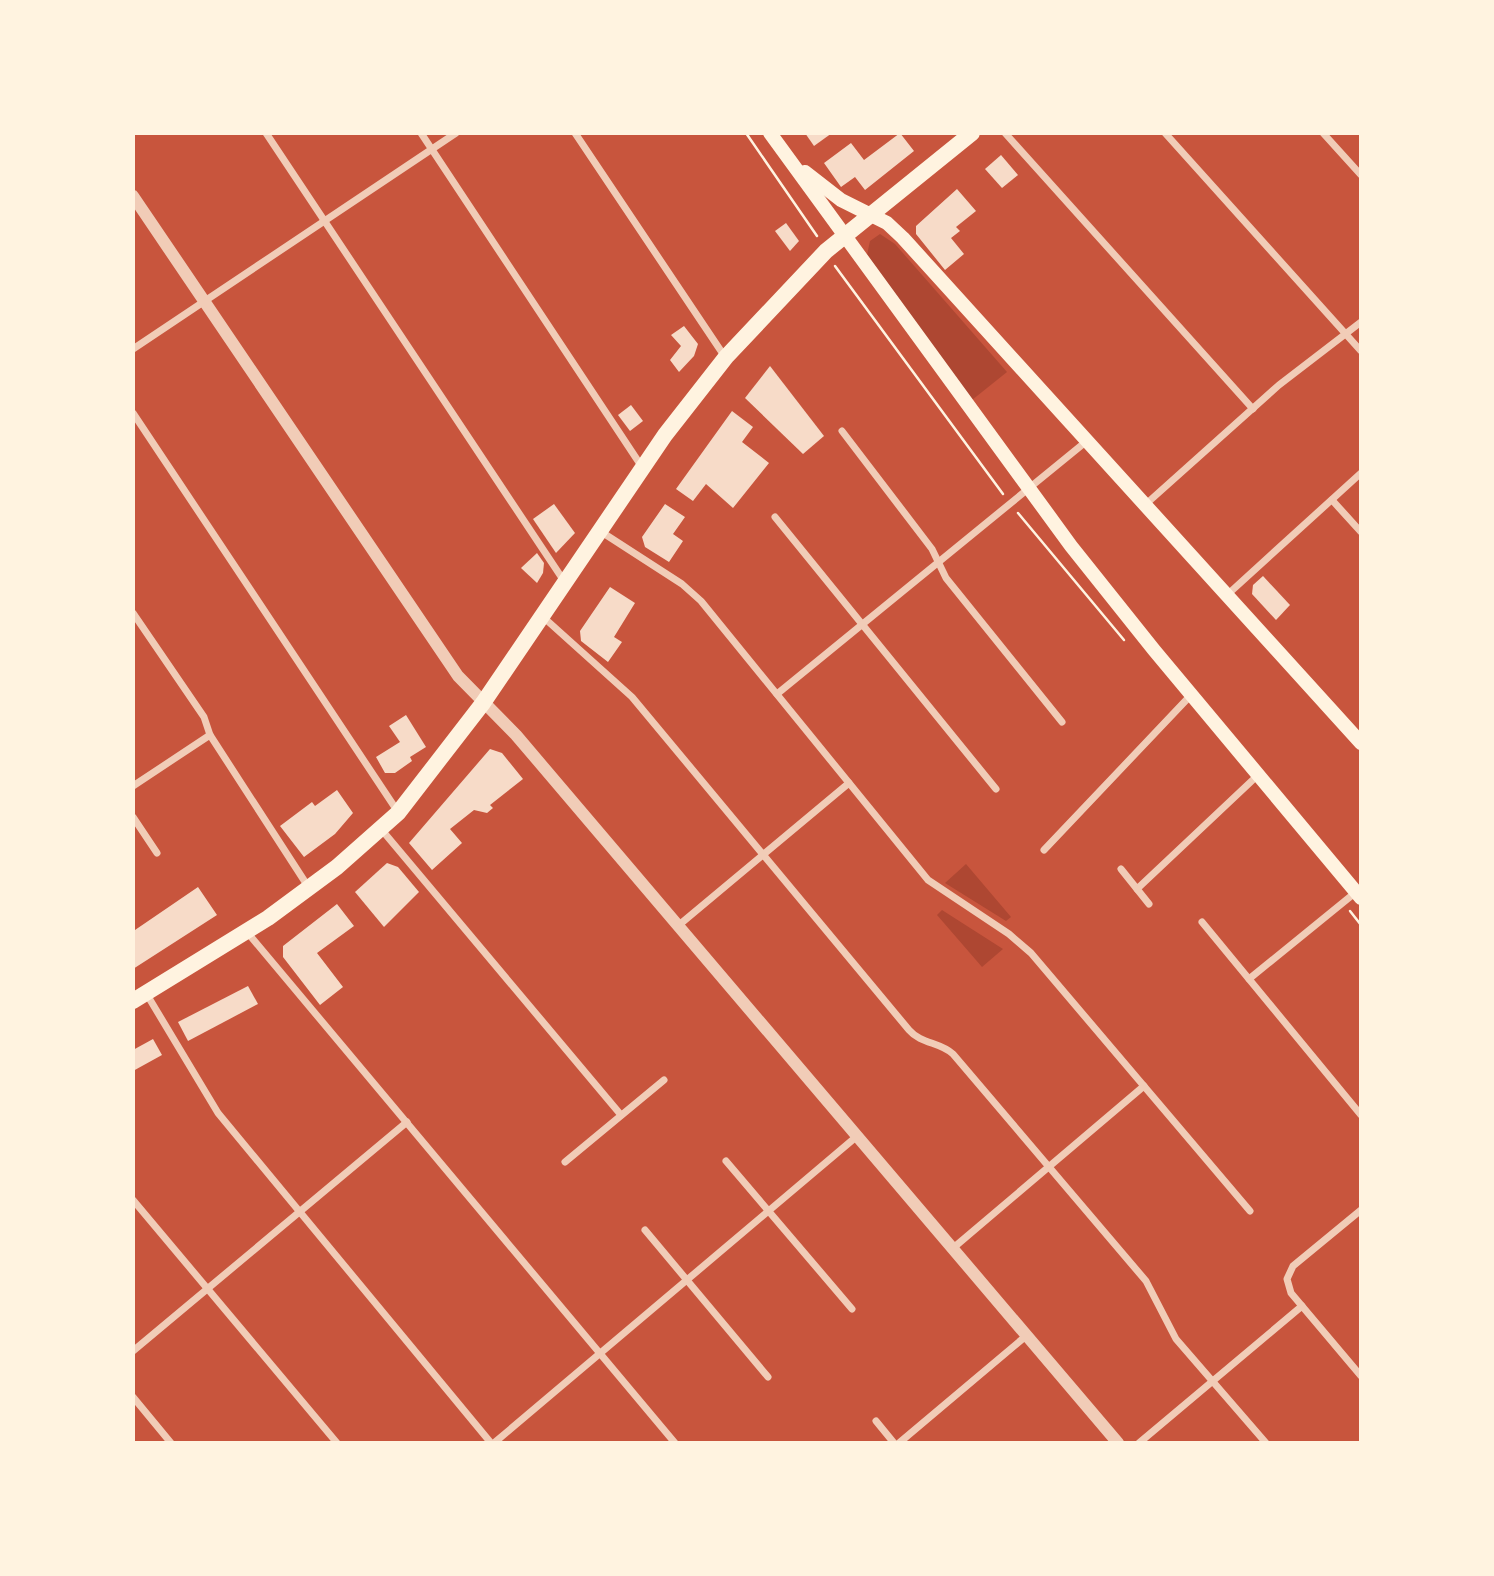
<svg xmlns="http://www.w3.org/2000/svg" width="1494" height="1576" viewBox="0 0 1494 1576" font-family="'Playfair Display',serif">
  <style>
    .green { fill: #ae4732 }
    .building { fill: #f7dbc8 }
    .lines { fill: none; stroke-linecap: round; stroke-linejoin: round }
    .path { stroke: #fff3e0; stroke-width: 2.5 }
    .minor { stroke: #f1ccb7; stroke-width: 7 }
    .tertiary { stroke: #f1ccb7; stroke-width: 12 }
    .secondary { stroke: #fff3e0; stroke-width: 14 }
    .primary { stroke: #fff3e0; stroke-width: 16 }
  </style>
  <rect width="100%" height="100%" fill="#c8553d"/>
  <g class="green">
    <path d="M880 234 895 244 1007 372 972 400 867 255 870 241Z"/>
    <path d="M966 864 1011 917 1006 921 945 883Z"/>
    <path d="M942 910 1003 949 982 967 937 915Z"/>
  </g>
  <g class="building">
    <path d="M805 133H832L814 146Z"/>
    <path d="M900 133 914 151 865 190 855 177 841 187 824 163 851 143 864 160Z"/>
    <path d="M1001 155 1018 175 1002 188 985 169Z"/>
    <path d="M957 189 976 211 956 227 960 231 951 238 964 254 945 270 916 234V226Z"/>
    <path d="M786 223 799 241 790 251 775 231Z"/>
    <path d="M684 326 698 344 694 356 679 372 670 360 681 346 671 335Z"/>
    <path d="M770 366 824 436 803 454 745 398Z"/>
    <path d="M631 405 643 421 630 431 618 415Z"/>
    <path d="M732 411 753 427 742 442 769 463 733 508 706 484 693 501 676 489Z"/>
    <path d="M554 504 575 533 556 553 533 519Z"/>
    <path d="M665 504 685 517 673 534 683 541 669 562 645 547 642 537Z"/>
    <path d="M537 553 544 563 543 573 537 583 521 568Z"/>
    <path d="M1263 576 1290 605 1276 620 1252 594 1253 585Z"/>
    <path d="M610 587 635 603 614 637 622 642 608 662 581 641 580 631Z"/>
    <path d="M406 715 426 747 410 757 412 761 395 773H385L376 757 400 742 389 726Z"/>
    <path d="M490 749 502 753 523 779 490 805 493 808 487 813 474 810 450 829 462 843 432 870 409 843Z"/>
    <path d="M337 790 353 813 335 834 304 857 280 826 312 802 315 806Z"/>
    <path d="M387 863 398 867 419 892 384 927 355 892Z"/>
    <path d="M198 887 217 915 133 969V927L135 930Z"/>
    <path d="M337 904 354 926 317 953 343 987 320 1005 283 957V946Z"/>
    <path d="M248 986 258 1004 188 1041 178 1022Z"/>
    <path d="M153 1039 162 1055 133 1071V1050Z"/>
  </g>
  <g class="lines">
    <g class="path">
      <path d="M746 133 817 236"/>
      <path d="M835 266 1003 494"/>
      <path d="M1018 513 1124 640"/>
      <path d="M1350 911 1361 925"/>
    </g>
    <g class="minor">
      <path d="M266 133 564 581"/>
      <path d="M421 133 642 467"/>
      <path d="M575 133 725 357"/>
      <path d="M1005 133 1253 409"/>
      <path d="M1165 133 1361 351"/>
      <path d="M1323 133 1361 175"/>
      <path d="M133 349 456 133"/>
      <path d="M133 413 398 812"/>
      <path d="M842 431 932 549 946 578 1062 722"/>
      <path d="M1332 500 1361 532"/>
      <path d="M1146 504 1279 385 1361 322"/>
      <path d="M775 517 996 789"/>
      <path d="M600 531 682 584 701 601 928 880 1009 934 1031 953 1250 1211"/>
      <path d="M1227 595 1361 473"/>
      <path d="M133 613 204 717 210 735 309 888"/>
      <path d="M542 616 632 697 909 1030C921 1044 940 1042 953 1054L1146 1281 1176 1339 1266 1443"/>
      <path d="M777 694 1088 440"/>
      <path d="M133 786 210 735"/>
      <path d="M133 817 157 853"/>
      <path d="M381 829 621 1115"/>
      <path d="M1044 850 1191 695"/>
      <path d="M1121 869 1137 889 1258 775"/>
      <path d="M1137 889 1149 904"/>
      <path d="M1202 922 1361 1115"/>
      <path d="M679 925 849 783"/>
      <path d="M247 932 675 1443"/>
      <path d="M1249 979 1356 892"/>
      <path d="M146 993 218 1113 491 1443"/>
      <path d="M726 1161 852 1309"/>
      <path d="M565 1162 664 1080"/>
      <path d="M133 1200 337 1443"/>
      <path d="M1361 1210 1293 1266 1287 1279 1291 1293 1361 1376"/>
      <path d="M645 1230 768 1377"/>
      <path d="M952 1249 1144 1086"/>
      <path d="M133 1351 407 1122"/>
      <path d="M133 1397 171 1443"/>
      <path d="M876 1421 894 1443"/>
      <path d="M494 1443 856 1137"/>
      <path d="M899 1443 1026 1336"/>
      <path d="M1139 1443 1302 1306"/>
    </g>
    <path class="tertiary" d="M133 196 458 676 516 735 1118 1443"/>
    <g class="secondary">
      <path d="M770 133 1071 546 1154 650 1361 898"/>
      <path d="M805 172 841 200 887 223 903 238 1361 743"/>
    </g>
    <path class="primary" d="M133 1001 268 918 337 867 398 813 483 703 665 435 726 357 826 251 972 133"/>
  </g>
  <rect width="1494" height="1576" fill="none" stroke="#fff3e0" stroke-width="270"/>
</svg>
